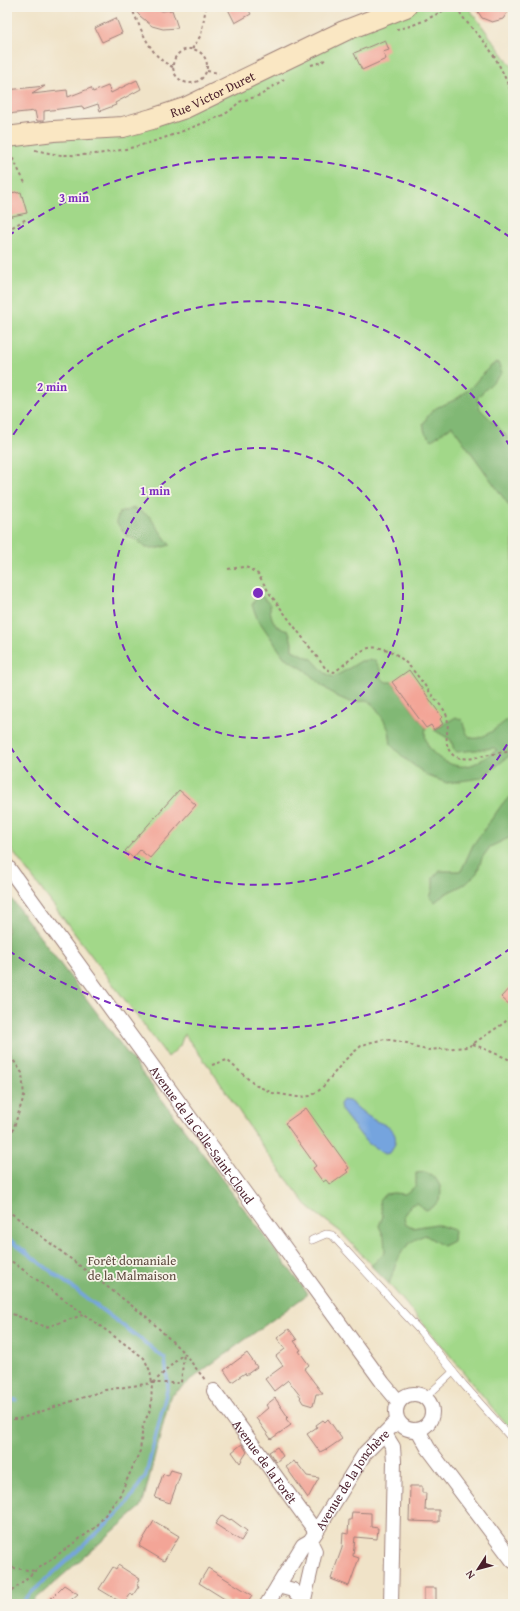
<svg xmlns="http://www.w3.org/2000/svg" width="520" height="1611" viewBox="0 0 520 1611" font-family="'Gentium Book Plus',serif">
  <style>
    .green { fill: #a2d889; stroke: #767c5a }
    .forest { fill: #81b875; stroke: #666c50 }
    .water { fill: #75a4de; stroke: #606284 }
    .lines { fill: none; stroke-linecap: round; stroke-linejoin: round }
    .stream { stroke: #75a4de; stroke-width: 3.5 }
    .building { fill: #f3a597 }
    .lane-casing { stroke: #9d817a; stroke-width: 8 }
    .street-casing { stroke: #9d817a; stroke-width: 16 }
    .secondary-casing { stroke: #9d817a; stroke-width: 22 }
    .path { stroke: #9d817a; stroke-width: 2; stroke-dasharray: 3 3; stroke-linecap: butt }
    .lane { stroke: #fff; stroke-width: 7 }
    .street { stroke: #fff; stroke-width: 14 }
    .secondary { stroke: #fae7c3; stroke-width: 20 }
    .ring { fill: none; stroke: #7b2cbf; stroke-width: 2; stroke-dasharray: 7 5 }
    .labels { text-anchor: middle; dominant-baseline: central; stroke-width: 3.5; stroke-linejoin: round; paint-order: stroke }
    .street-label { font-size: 13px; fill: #4a1f2b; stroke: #f7f3e8 }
    .park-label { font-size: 13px; fill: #604d42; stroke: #f7f3e8 }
    .centre { fill: #7b2cbf; stroke: #f7f3e8; stroke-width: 2 }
    .ring-label { font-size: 12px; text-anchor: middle; font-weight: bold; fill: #7b2cbf; stroke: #f7f3e8; stroke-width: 3.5; stroke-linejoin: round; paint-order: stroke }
  </style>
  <rect width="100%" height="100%" fill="#f7f3e8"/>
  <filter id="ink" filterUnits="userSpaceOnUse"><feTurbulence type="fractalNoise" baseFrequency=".025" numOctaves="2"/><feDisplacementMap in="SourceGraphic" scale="8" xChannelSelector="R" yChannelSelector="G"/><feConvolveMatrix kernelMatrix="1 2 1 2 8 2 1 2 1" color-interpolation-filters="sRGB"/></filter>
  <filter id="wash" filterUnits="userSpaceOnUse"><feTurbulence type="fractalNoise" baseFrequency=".012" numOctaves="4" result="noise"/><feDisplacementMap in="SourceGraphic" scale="16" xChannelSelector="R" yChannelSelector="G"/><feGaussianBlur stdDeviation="0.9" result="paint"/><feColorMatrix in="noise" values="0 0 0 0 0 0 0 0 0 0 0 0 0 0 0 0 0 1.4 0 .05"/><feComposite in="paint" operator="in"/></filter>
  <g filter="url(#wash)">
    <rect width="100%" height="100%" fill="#f0e3c8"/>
    <path class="green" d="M418 7H468L513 68V1433L443 1347 389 1284 341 1232 309 1208 267 1153 210 1068 184 1034 180 1046 168 1057 7 844V142L107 135 364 25Z"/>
    <g class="forest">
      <path d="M498 362 502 373 477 398 480 409 506 435 513 451V511L452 426 432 440 425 433 423 424C435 403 438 409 456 399 461 396 465 392 469 389 478 381 487 366 498 362Z"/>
      <path d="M134 508 149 516 170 545 159 548H146L137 540 127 536 116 522 119 513Z"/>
      <path d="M262 596 270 605C270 619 275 629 289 631L292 643V650L312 659 325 673 333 677 343 672 361 661 375 660 381 671 380 677 386 682H392L426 728C420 750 448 769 467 766 478 764 487 756 497 750L494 748 457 752 454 750 451 740 434 730 456 717 462 720C464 725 465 733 470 737 480 744 504 722 513 715V753L481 778 447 783 428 776 404 758 391 745 389 730 383 719 376 708 368 701 350 702 336 696 320 684 305 670 284 657 257 618 252 605 256 598Z"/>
      <path d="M513 795V836L490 847 482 858 477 873 467 883 445 894 435 902 430 898 433 888V878L439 871H461L473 845 503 803Z"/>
      <path d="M7 893 308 1294 206 1368 170 1397 142 1506 30 1604H7Z"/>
      <path d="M425 1172C445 1179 447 1203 426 1210L416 1203 411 1205 404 1215 405 1224 412 1228 436 1224 454 1230 453 1241 443 1246 425 1235C399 1245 398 1260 389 1284L371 1266 385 1252 384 1237 379 1226 383 1216 379 1201 385 1194 393 1193 405 1194 416 1186V1173Z"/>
    </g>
    <path class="water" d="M343 1100 349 1101C357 1107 365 1115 374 1120 377 1122 382 1123 385 1125 398 1132 398 1142 390 1153L385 1154 366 1142 341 1110 340 1104Z"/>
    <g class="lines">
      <g class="stream">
        <path d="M7 1238 147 1344 165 1359 168 1386 146 1475 123 1509 72 1556 30 1594 21 1604"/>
        <path d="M7 1400H16"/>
      </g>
    </g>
    <g id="blocks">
      <g class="building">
        <path d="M132 7H154L162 11 172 10 178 28 163 29 152 26 140 16Z"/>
        <path d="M227 7H247L251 14 235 23Z"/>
        <path d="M475 7H511L503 19 492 22 482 18Z"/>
        <path d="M116 18 122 33 102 42 95 28Z"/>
        <path d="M385 40 389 50 383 52 386 59 362 70 354 53Z"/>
        <path d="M137 80 141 89 115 103 116 105 100 111 98 104 83 109 82 106 44 111V121H37L35 111 7 114V90L45 86 32 94 67 90 68 97 91 88 93 92 108 86 111 93Z"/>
        <path d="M16 192 17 193 21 192 27 213 7 217V194Z"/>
        <path d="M409 670 442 717 440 719 443 724 434 730 431 725 426 728 392 682Z"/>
        <path d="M179 790 196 805 150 858 140 850 133 858 125 851Z"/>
        <path d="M513 984V1008L501 997Z"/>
        <path d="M306 1108 349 1168 346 1170 348 1172 330 1185 326 1180 323 1182 313 1168 316 1166 285 1123Z"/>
        <path d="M289 1329 297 1340 294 1341 301 1350 299 1351 309 1365 304 1369 323 1394H316L313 1406 303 1403 300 1398 301 1397 288 1380 274 1391 265 1379 283 1366 276 1356 285 1349 277 1338Z"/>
        <path d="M247 1353 257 1367 246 1375 245 1373 232 1382 224 1370Z"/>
        <path d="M275 1398 288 1417 286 1419 291 1425 271 1439 256 1418 268 1408 266 1405Z"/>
        <path d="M328 1419 342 1439 326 1450V1449L320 1452 307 1434 317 1427 316 1425 323 1420 325 1422Z"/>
        <path d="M242 1444 247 1452 240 1463 232 1452Z"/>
        <path d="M277 1447 283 1456 276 1462 269 1452Z"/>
        <path d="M294 1461 296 1464 297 1463 307 1476 319 1478 308 1498 286 1467Z"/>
        <path d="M171 1470 181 1473 170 1503 155 1498 163 1474 168 1476Z"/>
        <path d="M410 1486H422V1493H426L425 1510H439V1522L409 1521Z"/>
        <path d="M352 1512 371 1513V1527L378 1528 377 1539 355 1537 353 1556 359 1558 349 1586 331 1579 342 1548 343 1533 348 1534 349 1520H351Z"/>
        <path d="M222 1515 230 1520 231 1519 247 1531 241 1541 215 1524Z"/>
        <path d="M154 1521 179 1536 164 1561 139 1546Z"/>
        <path d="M118 1565 140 1579 137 1585 139 1586 133 1595 131 1593 124 1604 99 1589 113 1567 116 1569Z"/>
        <path d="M208 1568 252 1595 246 1604H240L233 1600 231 1603 199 1583Z"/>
        <path d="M64 1585 78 1594 66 1604H45Z"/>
        <rect x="424" y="1588" width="12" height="16"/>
      </g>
    </g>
  </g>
  <g filter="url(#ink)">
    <use href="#blocks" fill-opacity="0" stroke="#9d817a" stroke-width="1"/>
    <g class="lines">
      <defs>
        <g id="lane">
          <path d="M312 1240 326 1234 332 1235 421 1332 463 1384 513 1440"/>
          <path d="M426 1397 453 1372"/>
        </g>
        <g id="street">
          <path id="s1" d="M7 866 383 1383 398 1401"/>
          <path id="s2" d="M214 1391 316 1532"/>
          <circle cx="414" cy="1412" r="18"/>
          <path d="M418 1430 428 1448 513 1561"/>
          <path d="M385 1434 393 1447 394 1461 391 1604"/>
          <path d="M278 1586 293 1590 303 1600"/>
          <path id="s3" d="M267 1604 303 1545 310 1541 316 1532 365 1453 397 1421"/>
          <path d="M303 1604 315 1551 310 1541"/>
        </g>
        <g id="secondary">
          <path id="s4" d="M7 137 53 131 123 127 152 119 185 108 344 31 406 7"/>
        </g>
      </defs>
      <use href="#lane" class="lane-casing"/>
      <use href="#street" class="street-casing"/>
      <use href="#secondary" class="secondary-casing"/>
      <g class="path">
        <path d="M131 7C141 28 150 58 173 67"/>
        <path d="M457 7C464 22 476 31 486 44 498 60 506 79 513 97"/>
        <path d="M396 29C415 27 433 16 450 7"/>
        <circle cx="190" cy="66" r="17"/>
        <path d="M192 49 201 35 206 7"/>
        <path d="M311 65 322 62 327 58"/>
        <path d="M207 71 219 73"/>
        <path d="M35 150C45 152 55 155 65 155 123 157 171 136 223 115L230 111 239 102 261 95 284 79"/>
        <path d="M10 153 25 183"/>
        <path d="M7 230 28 218"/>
        <path d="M228 569 243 567 248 568 258 574 270 594 326 669 334 672C344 666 358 650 369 648 398 643 417 676 432 695 436 701 444 708 446 714 452 728 440 743 453 755 466 765 497 750 513 752"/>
        <path d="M473 1044 513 1061"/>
        <path d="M7 1051 22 1073 24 1096 13 1130 7 1126"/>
        <path d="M212 1065 227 1060 255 1085 273 1093 297 1097 311 1096 321 1089 345 1060 361 1046 368 1043 385 1039 407 1043 417 1048 428 1050 468 1047 504 1023 513 1013"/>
        <path d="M7 1210 148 1318 184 1353 206 1381"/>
        <path d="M7 1258 144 1358 150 1371 152 1383"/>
        <path d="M7 1312 46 1327 83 1315"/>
        <path d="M153 1383 183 1354"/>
        <path d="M7 1419H19L105 1390 152 1383"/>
        <path d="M7 1567 35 1571"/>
        <path d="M7 1595 35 1571 96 1527 120 1495 140 1451 143 1425 151 1408 152 1383H181L184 1353"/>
      </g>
      <use href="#lane" class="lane"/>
      <use href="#street" class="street"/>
      <use href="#secondary" class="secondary"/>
    </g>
  </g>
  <g class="ring">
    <circle cx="258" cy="593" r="145"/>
    <path d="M513 734A291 291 0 0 1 7 741M7 445A291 291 0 0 1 513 452"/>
    <path d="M511 948A436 436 0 0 1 8 950M8 236A436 436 0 0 1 511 238"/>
  </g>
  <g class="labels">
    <g class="street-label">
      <text stroke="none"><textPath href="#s4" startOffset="212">Rue Victor Duret</textPath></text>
      <text stroke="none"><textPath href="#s1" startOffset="332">Avenue de la Celle-Saint-Cloud</textPath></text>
      <text stroke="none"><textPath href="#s2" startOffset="87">Avenue de la Forêt</textPath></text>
      <text stroke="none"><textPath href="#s3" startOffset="152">Avenue de la Jonchère</textPath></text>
    </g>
    <g class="park-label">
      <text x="132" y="1260">Forêt domaniale<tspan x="132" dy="15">de la Malmaison</tspan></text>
    </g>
  </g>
  <circle cx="258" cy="593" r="6" class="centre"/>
  <g class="ring-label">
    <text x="74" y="202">3 min</text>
    <text x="52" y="391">2 min</text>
    <text x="155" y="495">1 min</text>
  </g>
  <rect width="520" height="1611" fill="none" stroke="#f7f3e8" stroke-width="24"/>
  <g transform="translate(478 1569) rotate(234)" stroke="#f7f3e8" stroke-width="3" paint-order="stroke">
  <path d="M0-3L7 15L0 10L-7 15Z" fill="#4a1f2b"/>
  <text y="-6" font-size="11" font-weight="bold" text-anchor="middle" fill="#4a1f2b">N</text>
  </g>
</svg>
